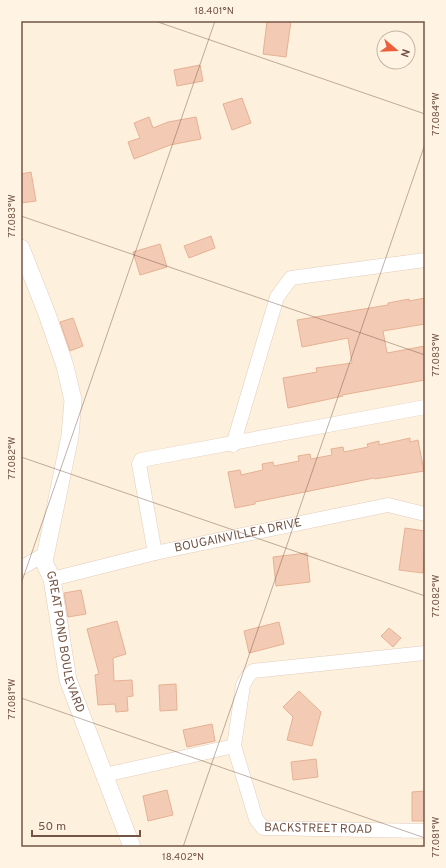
<svg xmlns="http://www.w3.org/2000/svg" width="446" height="868" viewBox="0 0 446 868" font-family="Overpass,sans-serif">
  <style>
    .building { fill: #f3cbb4; stroke: #e6b194 }
    .lines { fill: none; stroke-linecap: round; stroke-linejoin: round }
    .minor-casing { stroke: #e3cdbd; stroke-width: 15 }
    .tertiary-casing { stroke: #e3cdbd; stroke-width: 18 }
    .minor { stroke: #fff; stroke-width: 14 }
    .tertiary { stroke: #fff; stroke-width: 17 }
    .ticks { fill: none; stroke: #735445; stroke-width: 1; stroke-opacity: 0.45 }
    .labels { text-anchor: middle; dominant-baseline: central; stroke-width: 3; stroke-linejoin: round; paint-order: stroke }
    .street-label { font-size: 12px; fill: #735445; stroke: #fff4e4 }
    .neatline { fill: none; stroke: #735445; stroke-width: 1.5 }
    .ticks-label { font-size: 10px; text-anchor: middle; fill: #735445 }
  </style>
  <rect width="100%" height="100%" fill="#fdf0dd"/>
  <g class="building">
    <path d="M267 21H291L286 57 263 54Z"/>
    <path d="M200 65 203 81 177 86 174 70Z"/>
    <path d="M242 98 251 123 232 130 223 104Z"/>
    <path d="M149 117 153 128 168 122 196 117 201 139 170 145 134 159 128 142 140 138 134 123Z"/>
    <path d="M31 172 36 201 21 203V174Z"/>
    <path d="M211 236 215 248 189 258 184 246Z"/>
    <path d="M160 244 167 267 140 275 133 252Z"/>
    <path d="M425 298V324L383 331 387 353 425 346V380L342 395 343 396 288 408 283 378 317 372 316 368 352 363 348 338 302 347 297 320 388 305V303L409 299V301Z"/>
    <path d="M73 318 83 346 70 351 60 322Z"/>
    <path d="M410 438V442L418 440 424 471 375 479 374 478 255 502V504L235 508 228 472 240 470 241 475 263 470 262 464 273 462 274 466 299 461 298 456 310 454 311 459 332 455 331 449 343 447 344 452 368 447 367 444 379 441V445Z"/>
    <path d="M405 528 425 531 423 573 399 570Z"/>
    <path d="M307 553 310 582 276 586 273 557Z"/>
    <path d="M81 590 86 614 68 617 64 593Z"/>
    <path d="M117 621 126 654 113 658 114 681 132 680 133 696 127 697 128 711 116 712 115 704 98 705 95 675 99 674 87 629Z"/>
    <path d="M279 622 284 644 249 653 244 631Z"/>
    <path d="M389 628 401 638 393 647 381 636Z"/>
    <path d="M176 684 177 710 160 711 159 685Z"/>
    <path d="M299 691 321 712 312 746 287 740 293 717 283 707Z"/>
    <path d="M212 724 215 741 187 747 183 730Z"/>
    <path d="M316 759 318 777 293 780 291 762Z"/>
    <path d="M167 790 173 815 148 821 143 796Z"/>
    <path d="M425 791V821H412V792Z"/>
  </g>
  <g class="lines">
    <defs>
      <g id="minor">
        <path d="M233 445 277 297 291 278 425 260"/>
        <path d="M155 553 139 464 141 460 425 407"/>
        <path d="M21 568 45 554"/>
        <path id="s1" d="M52 579 155 553 388 505 425 514"/>
        <path d="M234 746 243 685 248 676 253 671 425 653"/>
        <path id="s2" d="M105 775 234 746 256 819 263 828 425 831"/>
      </g>
      <g id="tertiary">
        <path id="s3" d="M21 248 47 314 65 366 73 400 70 436 44 562 52 579 68 680 132 847"/>
      </g>
    </defs>
    <use href="#minor" class="minor-casing"/>
    <use href="#tertiary" class="tertiary-casing"/>
    <use href="#minor" class="minor"/>
    <use href="#tertiary" class="tertiary"/>
  </g>
  <path class="ticks" d="M155 21 425 114M21 216 425 355M21 457 425 596M21 584 215 21M21 698 425 838M183 847 425 144"/>
  <g class="labels">
    <g class="street-label">
      <text stroke="none"><textPath href="#s1" startOffset="191">BOUGAINVILLEA DRIVE</textPath></text>
      <text stroke="none"><textPath href="#s3" startOffset="409">GREAT POND BOULEVARD</textPath></text>
      <text stroke="none"><textPath href="#s2" startOffset="275">BACKSTREET ROAD</textPath></text>
    </g>
  </g>
  <rect width="446" height="868" fill="none" stroke="#fff4e4" stroke-width="44"/>
  <g transform="translate(396 50) rotate(109)"><circle r="19" fill="#fff4e4" stroke="#c7b4a4"/>
  <path d="M0-3L7 15L0 10L-7 15Z" fill="#ec5f3d"/>
  <text y="-6" font-size="11" font-weight="bold" text-anchor="middle" fill="#735445">N</text>
  </g>
  <path d="M32 830v6h108v-6" fill="none" stroke="#735445" stroke-width="2"/>
  <text x="38" y="830" font-size="12" fill="#735445" stroke="#fff4e4" stroke-width="3" paint-order="stroke">50 m</text>
  <rect x="22" y="22" width="402" height="824" class="neatline"/>
  <g class="ticks-label">
    <text x="214" y="14">18.401°N</text>
    <text transform="translate(435 114) rotate(-90)" y="4">77.084°W</text>
    <text transform="translate(11 216) rotate(-90)" y="4">77.083°W</text>
    <text transform="translate(435 355) rotate(-90)" y="4">77.083°W</text>
    <text transform="translate(11 458) rotate(-90)" y="4">77.082°W</text>
    <text transform="translate(435 596) rotate(-90)" y="4">77.082°W</text>
    <text transform="translate(11 699) rotate(-90)" y="4">77.081°W</text>
    <text transform="translate(435 837) rotate(-90)" y="4">77.081°W</text>
    <text x="183" y="860">18.402°N</text>
  </g>
</svg>
